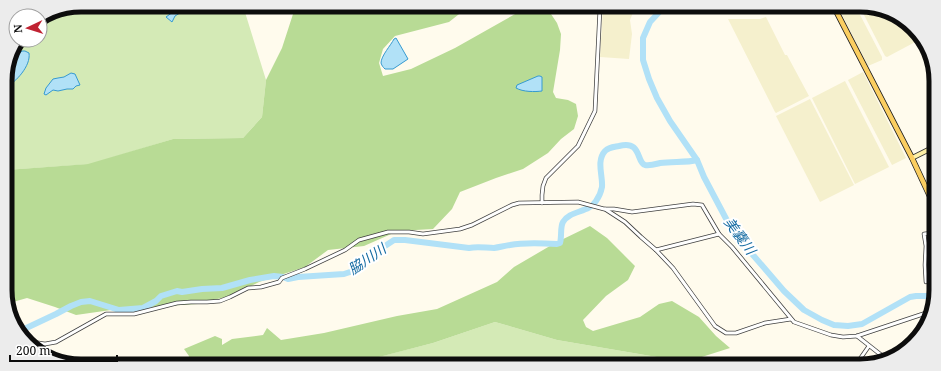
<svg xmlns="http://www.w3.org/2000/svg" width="941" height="371" font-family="'Noto Serif','Noto Sans JP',serif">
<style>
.farmland{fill:#f5f0cd}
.green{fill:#d4eab6}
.forest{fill:#b8db95}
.water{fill:#b1e1f7;stroke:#369ad0}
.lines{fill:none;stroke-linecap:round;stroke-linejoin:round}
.river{stroke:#b1e1f7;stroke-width:6}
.street-casing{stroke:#404040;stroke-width:4.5}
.secondary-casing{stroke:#2f2f2f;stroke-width:5.5}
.primary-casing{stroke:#1e1e1e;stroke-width:6}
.street{stroke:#fff;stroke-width:3}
.secondary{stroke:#fff1a8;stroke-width:4}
.primary{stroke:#fbce61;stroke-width:4.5}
.labels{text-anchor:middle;stroke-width:4;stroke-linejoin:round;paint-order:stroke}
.water-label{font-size:14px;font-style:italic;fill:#146ba2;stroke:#fff}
.rim{fill:none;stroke:#0d0d0d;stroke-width:5}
</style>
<rect width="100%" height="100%" fill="#fffbed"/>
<g class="farmland">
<polygon points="603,8 634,8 634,10 630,20 632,34 629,59 600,57"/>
<polygon points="839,9 857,9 882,57 882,60 868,66"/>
<polygon points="861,9 884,9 915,31 919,40 887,57 885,56"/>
<polygon points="766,17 785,55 787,55 809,96 776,113 775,112 728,19 760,19"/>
<polygon points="863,72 906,158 892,165 848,80"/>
<polygon points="845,81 889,167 855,184 812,98"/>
<polygon points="810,99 854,185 820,202 776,116"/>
</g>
<g class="green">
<polygon points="81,5 240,6 244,9 266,80 262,117 243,138 173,139 91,164 6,170 5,76 13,47 19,40 40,40 40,21"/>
<polygon points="495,322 557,340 686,362 777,364 781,365 355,363 433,343"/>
</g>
<g class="forest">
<polygon points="287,6 466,7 463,11 449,22 395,36 383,49 379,63 383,76 411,69 455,48 524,9 537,8 549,11 557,23 561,34 560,50 553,92 556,98 568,100 576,104 578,116 574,129 561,139 548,153 523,169 496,178 460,192 452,209 433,229 398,231 364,246 328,250 305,267 259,282 233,295 198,304 118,309 76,315 55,307 27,298 6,304 6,170 88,164 173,139 243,138 262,117 266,80 282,48 294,11"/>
<polygon points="590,226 607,238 635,266 628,280 606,296 583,320 586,327 593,331 640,317 659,304 672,301 699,317 716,336 730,348 686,362 557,340 495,322 433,343 356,363 187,363 189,356 184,349 215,336 222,339 222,345 232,339 263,335 267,328 281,340 324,333 397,316 437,309 497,282 514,267 555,243"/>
</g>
<g class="water">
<polygon points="178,5 185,6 183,11 175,16 172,22 166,17 173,12"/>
<path d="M396,38L408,59L393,69H385C383,67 382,66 381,63C381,56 391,45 394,39Z"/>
<path d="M22,51H25L29,53C31,66 16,82 5,88V76L11,55L16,56Z"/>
<polygon points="71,73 75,74 80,85 76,86 73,89 67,89 58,91 53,90 46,95 44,94 46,88 53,79 58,78 64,77"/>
<path d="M538,76H540L542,77V91C535,92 523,92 516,88L517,85Z"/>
</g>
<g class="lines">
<g class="river">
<polyline points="663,8 650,22 643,38 643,60 649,79 657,98 670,121 697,160 704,177 732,230 753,255 784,291 804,310 822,320 834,325 848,326 862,324 910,297 916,296 932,296"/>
<path d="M20,331L56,314L71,306L81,302L90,301L119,310L143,308L156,301L161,296L177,291L182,292L202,289L222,288L250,280L274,276L283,277L288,279L298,277L344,274L353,271L364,264L385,246L394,240H405L469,248C478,246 486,248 494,248C500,247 504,246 510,245C525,242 541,243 557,244L560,243C562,236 560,227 563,222C570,210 589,213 596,201C599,197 601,192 602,187C603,176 596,161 605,151C609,147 614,147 619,146C642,140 636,162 645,165C650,166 656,164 660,163C672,161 686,163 697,160"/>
</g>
<g class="street-casing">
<g id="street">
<polyline points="542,203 542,195 543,186 546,178 578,146 595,111 600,8"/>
<polyline points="605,209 625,222 641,237 656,250 673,268 715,326 726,333 736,333 765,323 791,319"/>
<polyline points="656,250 719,234"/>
<polyline points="926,282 925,265 926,246 924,234 933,233"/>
<polyline points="857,336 885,358"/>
<polyline points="26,341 45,344 56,342 106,314 134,314 177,303 191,302 207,302 220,301 230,297 248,288 261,287 279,282 282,278 305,269 345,250 359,240 388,232 409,232 423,234 460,229 472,225 512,205 519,203 578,202 604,209 614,209 632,212 693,204 702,205 719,234 732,247 794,322 831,335 843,337 857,336 932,311"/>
<polyline points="855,366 869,346"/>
</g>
</g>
<g class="secondary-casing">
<polyline id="secondary" points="912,158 934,147"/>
</g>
<g class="primary-casing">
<polyline id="primary" points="835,9 912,158 933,203"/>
</g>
<use href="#street" class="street"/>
<use href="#secondary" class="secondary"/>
<use href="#primary" class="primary"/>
</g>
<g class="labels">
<g class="water-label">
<text transform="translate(740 236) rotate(54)" y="5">美嚢川</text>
<text transform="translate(367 259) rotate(-34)" y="5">脇川川</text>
</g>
</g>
<path d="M0 0H941V371H0ZM81 12H860A69 69 0 0 1 929 81V290A69 69 0 0 1 860 359H81A69 69 0 0 1 12 290V81A69 69 0 0 1 81 12Z" fill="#ececec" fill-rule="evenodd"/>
<path class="rim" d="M81 12H860A69 69 0 0 1 929 81V290A69 69 0 0 1 860 359H81A69 69 0 0 1 12 290V81A69 69 0 0 1 81 12Z"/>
<g transform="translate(28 28) rotate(266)"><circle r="19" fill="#ffffff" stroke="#9e9e9e"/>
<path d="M0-3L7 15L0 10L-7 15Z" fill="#c02232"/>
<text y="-6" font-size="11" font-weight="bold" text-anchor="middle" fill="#0d0d0d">N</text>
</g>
<path d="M10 355v6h107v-6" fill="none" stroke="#0d0d0d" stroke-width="2"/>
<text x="16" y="355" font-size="12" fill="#0d0d0d" stroke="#ffffff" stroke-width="3" paint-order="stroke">200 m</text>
</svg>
